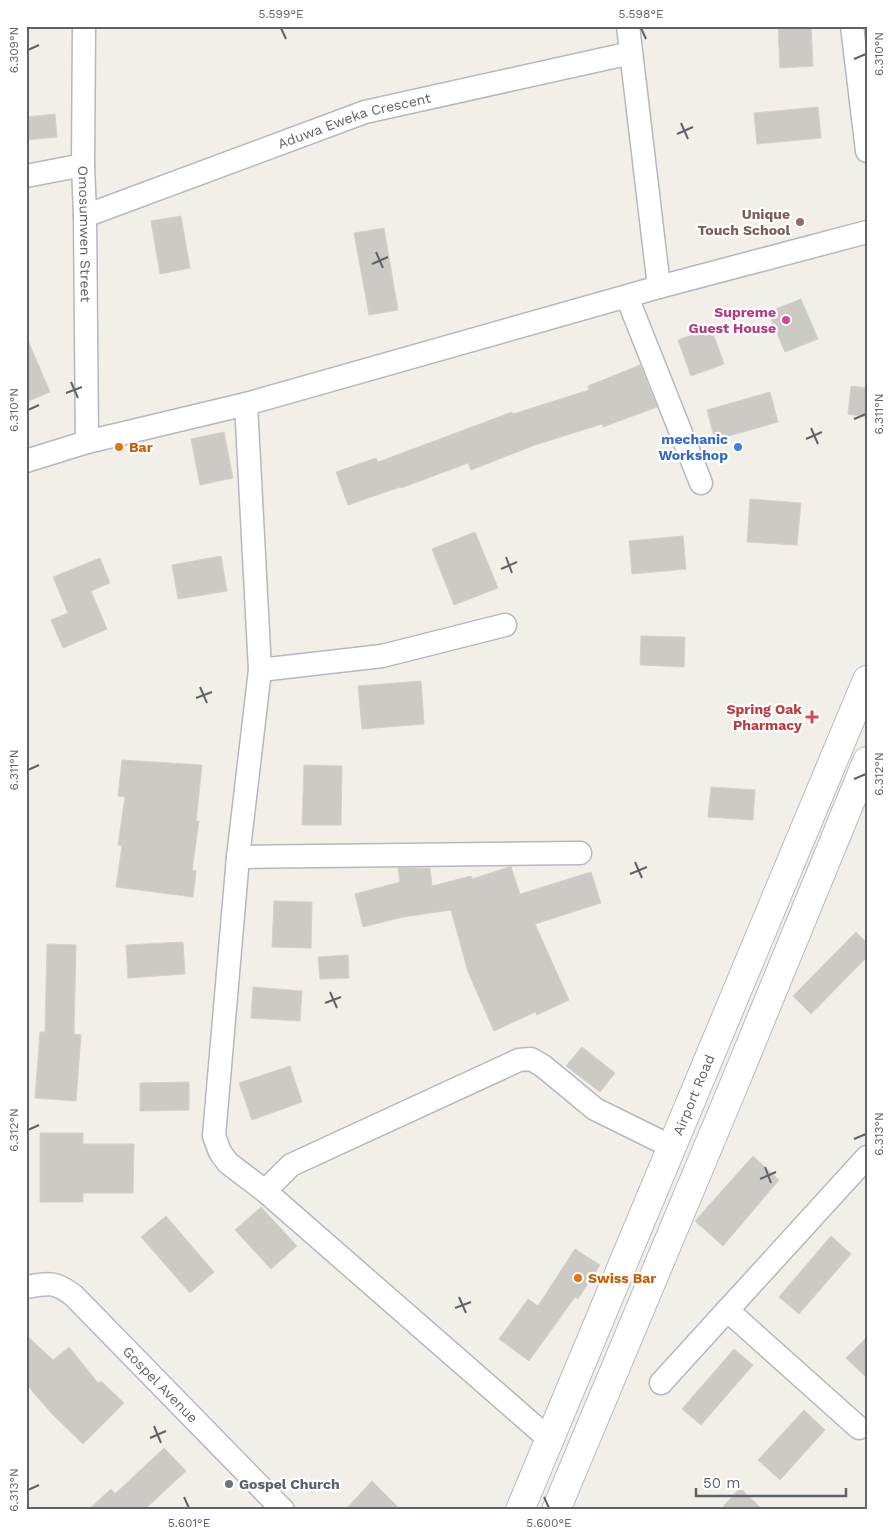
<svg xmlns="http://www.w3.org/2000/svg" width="893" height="1536" font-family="'Work Sans',sans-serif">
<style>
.building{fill:#cccac5;stroke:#d6d1c6}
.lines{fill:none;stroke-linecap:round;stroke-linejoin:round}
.street-casing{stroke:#b5b8bc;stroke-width:25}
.secondary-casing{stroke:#b6babf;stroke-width:30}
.street{stroke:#fff;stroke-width:22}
.secondary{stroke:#fff;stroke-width:28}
.ticks{fill:none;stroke:#5f6368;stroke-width:2}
.education-dot{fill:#8d6e63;stroke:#fff;stroke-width:2}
.hotel-dot{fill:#d1479c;stroke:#fff;stroke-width:2}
.food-dot{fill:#e8710a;stroke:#fff;stroke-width:2}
.shop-dot{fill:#3f7fe0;stroke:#fff;stroke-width:2}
.health-dot{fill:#e0444e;stroke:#fff;stroke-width:2}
.worship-dot{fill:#6b7280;stroke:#fff;stroke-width:2}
.labels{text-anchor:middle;stroke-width:4.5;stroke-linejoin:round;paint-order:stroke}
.street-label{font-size:14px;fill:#5f6368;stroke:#fff}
.education-label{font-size:14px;font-weight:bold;fill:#785e54;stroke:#fff;text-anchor:end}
.hotel-label{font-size:14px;font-weight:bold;fill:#b23c85;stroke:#fff;text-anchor:end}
.shop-label{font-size:14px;font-weight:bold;fill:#366cbe;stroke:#fff;text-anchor:end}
.food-label{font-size:14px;font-weight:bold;fill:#c56008;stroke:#fff;text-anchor:start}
.health-label{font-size:14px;font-weight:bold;fill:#be3a42;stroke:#fff;text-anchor:end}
.worship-label{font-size:14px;font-weight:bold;fill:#5b616d;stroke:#fff;text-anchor:start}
.neatline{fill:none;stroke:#5f6368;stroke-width:2}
.ticks-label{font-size:12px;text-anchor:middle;fill:#5f6368}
</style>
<rect width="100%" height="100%" fill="#f1efe8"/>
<g class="building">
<polygon points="778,26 811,26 813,66 780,68"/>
<polygon points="818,107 821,138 757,144 754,113"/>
<polygon points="55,114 57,137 26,140 26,117"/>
<polygon points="181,216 190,268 160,274 151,221"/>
<polygon points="384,228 398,310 369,315 354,233"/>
<polygon points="801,299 818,339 785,352 768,312"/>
<polygon points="711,328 724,364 691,376 678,340"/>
<polygon points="26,336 50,392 26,402"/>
<polygon points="640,365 657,407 603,427 602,424 535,445 471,470 468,463 401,488 400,487 348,505 336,472 376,458 378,462 512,412 513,414 589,390 588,386"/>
<polygon points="851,386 867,388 867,417 848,414"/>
<polygon points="770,392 778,422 715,440 707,410"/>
<polygon points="224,432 233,478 200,485 191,439"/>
<polygon points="750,499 801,503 797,545 747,542"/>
<polygon points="475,532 498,588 454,605 432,549"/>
<polygon points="683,536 686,569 632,574 629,541"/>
<polygon points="221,556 227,591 178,599 172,565"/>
<polygon points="100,558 110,583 91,591 107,629 63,648 51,620 68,613 53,577"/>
<polygon points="641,636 685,637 684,667 640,665"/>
<polygon points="421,681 424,724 362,729 358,686"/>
<polygon points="122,760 202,765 196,821 199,821 192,870 196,871 193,897 116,887 122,846 118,845 125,797 118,796"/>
<polygon points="304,765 342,766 341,825 302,825"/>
<polygon points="711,787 755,790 753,820 708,817"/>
<polygon points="509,867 511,867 520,894 591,872 601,903 535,924 569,1000 537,1015 535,1012 494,1031 468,972 451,910 403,917 363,927 355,894 400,882 398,868 430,868 432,886 471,876 472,879"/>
<polygon points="274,901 312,902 311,948 272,947"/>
<polygon points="856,932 867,943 867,957 811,1014 793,996"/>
<polygon points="183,942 185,974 128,978 126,945"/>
<polygon points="47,944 76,945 74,1034 81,1035 76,1101 35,1098 40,1032 45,1032"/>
<polygon points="348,955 349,978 320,979 318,957"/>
<polygon points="253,987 302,991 300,1021 251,1018"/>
<polygon points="582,1047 615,1073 600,1092 566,1066"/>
<polygon points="290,1066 302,1102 252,1120 239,1083"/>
<polygon points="189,1082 189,1110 140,1111 140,1083"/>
<polygon points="40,1133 83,1133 83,1144 134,1144 133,1193 83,1193 83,1202 40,1202"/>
<polygon points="753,1156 779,1180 723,1246 695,1221"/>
<polygon points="261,1207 297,1246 271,1269 235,1230"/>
<polygon points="166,1216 214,1272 190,1293 141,1237"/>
<polygon points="831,1236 851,1254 799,1314 779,1297"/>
<polygon points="575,1249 600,1265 578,1299 575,1297 529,1361 499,1339 528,1299 538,1306"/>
<polygon points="26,1335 53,1360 69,1347 98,1383 101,1381 124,1403 83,1444 52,1414 26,1384"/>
<polygon points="867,1337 867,1378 846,1358"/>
<polygon points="734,1349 753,1365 701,1425 682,1409"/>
<polygon points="804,1410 825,1430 780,1480 758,1460"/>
<polygon points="164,1448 186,1471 144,1510 88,1510 111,1489 115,1494"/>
<polygon points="372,1481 401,1510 345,1510"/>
<polygon points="740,1488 763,1510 720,1510"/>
</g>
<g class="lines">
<g class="street-casing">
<g id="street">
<path id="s1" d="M84,26L83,165L85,216L87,442"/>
<polyline points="628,26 659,287"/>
<polyline points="852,26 867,151"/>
<polyline points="26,176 83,165"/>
<path id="s2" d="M85,216L365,112L631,53"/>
<polyline points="627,297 701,483"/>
<polyline points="246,404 260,670 238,857 214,1136 220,1152 228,1163 265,1191 549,1439"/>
<polyline points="26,461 87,442 246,404 659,287 867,232"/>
<polyline points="260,670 382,656 505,625"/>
<polyline points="238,857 580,853"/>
<polyline points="265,1191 291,1165 519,1060 531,1059 543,1066 595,1109 672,1147"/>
<path id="s3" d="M26,1287C48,1283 55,1281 74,1296L283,1510"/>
<polyline points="727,1310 859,1428"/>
<polyline points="661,1383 867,1157"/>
</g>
</g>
<g class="secondary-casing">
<g id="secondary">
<path id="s4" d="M520,1510L867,680"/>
<polyline points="556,1510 731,1092 867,761"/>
</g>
</g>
<use href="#street" class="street"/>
<use href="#secondary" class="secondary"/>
</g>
<path class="ticks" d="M281,28L286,39M641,28L646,39M28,50L39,45M854,59L866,54M681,123L688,139M677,134L693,127M376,252L383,268M372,264L388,257M71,382L78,398M66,393L82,387M28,410L39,405M854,419L866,414M811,428L818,444M806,439L822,432M506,557L512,573M501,569L517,562M200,687L207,703M196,698L212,692M28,770L39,765M854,779L866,774M635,862L642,878M630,874L647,867M330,992L337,1008M325,1003L341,997M28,1130L39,1125M854,1139L866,1134M765,1167L771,1183M760,1179L776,1172M459,1297L466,1313M455,1308L471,1302M154,1426L161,1443M150,1438L166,1431M28,1490L39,1485M184,1497L189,1508M544,1497L549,1508"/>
<circle class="education-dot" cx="800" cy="222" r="5"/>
<circle class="hotel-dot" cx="786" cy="320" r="5"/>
<g class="food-dot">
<circle cx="119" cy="447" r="5"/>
<circle cx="578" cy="1278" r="5"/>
</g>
<circle class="shop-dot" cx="738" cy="447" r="5"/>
<path class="health-dot" d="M809.5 709.5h5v5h5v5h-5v5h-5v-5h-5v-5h5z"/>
<circle class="worship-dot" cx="229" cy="1484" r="5"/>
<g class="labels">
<g class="street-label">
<text dy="5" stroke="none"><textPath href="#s2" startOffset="286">Aduwa Eweka Crescent</textPath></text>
<text dy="5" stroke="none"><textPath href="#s1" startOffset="208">Omosumwen Street</textPath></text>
<text dy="5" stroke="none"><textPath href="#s4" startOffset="450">Airport Road</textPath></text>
<text dy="5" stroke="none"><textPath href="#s3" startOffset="175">Gospel Avenue</textPath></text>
</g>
<g class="education-label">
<text x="790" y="219">Unique<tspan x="790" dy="16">Touch School</tspan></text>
</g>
<g class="hotel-label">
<text x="776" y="317">Supreme<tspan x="776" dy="16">Guest House</tspan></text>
</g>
<g class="shop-label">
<text x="728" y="444">mechanic<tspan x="728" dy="16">Workshop</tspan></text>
</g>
<g class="food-label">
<text x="129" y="452">Bar</text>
<text x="588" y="1283">Swiss Bar</text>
</g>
<g class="health-label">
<text x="802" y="714">Spring Oak<tspan x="802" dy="16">Pharmacy</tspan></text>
</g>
<g class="worship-label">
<text x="239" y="1489">Gospel Church</text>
</g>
</g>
<rect width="893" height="1536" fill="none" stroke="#ffffff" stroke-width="55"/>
<path d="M696 1488v8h150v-8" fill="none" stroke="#5f6368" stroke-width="2.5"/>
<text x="703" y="1488" font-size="15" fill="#5f6368" stroke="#ffffff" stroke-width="4" paint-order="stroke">50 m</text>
<rect x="28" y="28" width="838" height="1480" class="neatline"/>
<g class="ticks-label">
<text x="281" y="18">5.599°E</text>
<text x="641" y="18">5.598°E</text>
<text transform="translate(14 50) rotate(-90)" y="4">6.309°N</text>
<text transform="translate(879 54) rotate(-90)" y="4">6.310°N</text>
<text transform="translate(14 410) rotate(-90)" y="4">6.310°N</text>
<text transform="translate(879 414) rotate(-90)" y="4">6.311°N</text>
<text transform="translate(14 770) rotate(-90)" y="4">6.311°N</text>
<text transform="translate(879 774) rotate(-90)" y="4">6.312°N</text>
<text transform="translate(14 1130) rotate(-90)" y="4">6.312°N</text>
<text transform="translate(879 1134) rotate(-90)" y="4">6.313°N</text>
<text transform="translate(14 1490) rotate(-90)" y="4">6.313°N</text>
<text x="189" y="1527">5.601°E</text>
<text x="549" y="1527">5.600°E</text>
</g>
</svg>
